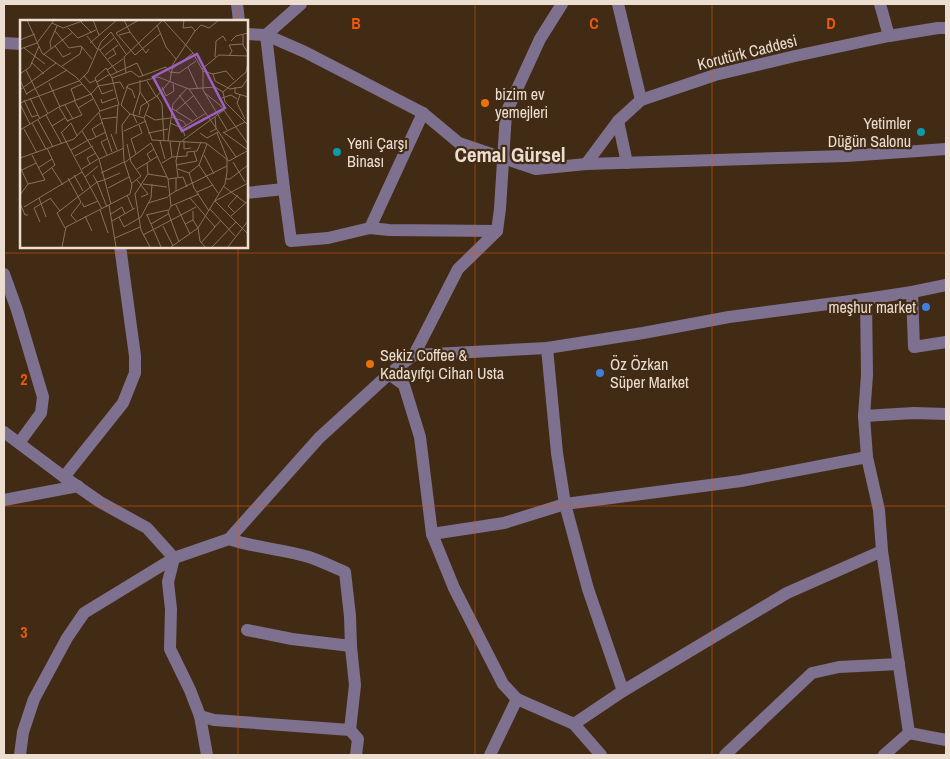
<svg xmlns="http://www.w3.org/2000/svg" width="950" height="759" font-family="'Archivo Narrow',sans-serif">
<style>
.lines{fill:none;stroke-linecap:round;stroke-linejoin:round}
.minor{stroke:#7e718f;stroke-width:12}
.grid{fill:none;stroke:#e8590c;stroke-width:1;stroke-opacity:0.55}
.food-dot{fill:#e8710a;stroke:#422b15;stroke-width:2}
.culture-dot{fill:#0f9aa8;stroke:#422b15;stroke-width:2}
.shop-dot{fill:#3f7fe0;stroke:#422b15;stroke-width:2}
.labels{text-anchor:middle;stroke-width:4.5;stroke-linejoin:round;paint-order:stroke}
.street-label{font-size:16px;fill:#ebddcf;stroke:#422b15}
.poi-label{font-size:16px;fill:#ebddcf;stroke:#422b15;text-anchor:start}
.district-label{font-size:21px;font-weight:bold;fill:#ebddcf;stroke:#422b15}
.inset-road{fill:none;stroke:#86725f;stroke-width:1}
.view{fill:#9d61c4;fill-opacity:0.15;stroke:#9d61c4;stroke-width:2.5}
.inset-edge{fill:none;stroke:#ebddcf;stroke-width:2.5}
.grid-label{font-size:16px;text-anchor:middle;font-weight:bold;fill:#e8590c;stroke:#422b15;stroke-width:4.5;stroke-linejoin:round;paint-order:stroke}
</style>
<rect width="100%" height="100%" fill="#422b15"/>
<g class="lines">
<g class="minor">
<polyline points="237,4 239,21"/>
<polyline points="618,4 641,100"/>
<polyline points="880,4 889,36"/>
<polyline points="246,34 266,35 301,4"/>
<polyline points="266,35 305,52 423,113 459,143 536,169 586,164 846,156 946,149"/>
<polyline points="266,35 284,189"/>
<polyline points="4,43 21,44"/>
<polyline points="618,121 627,163"/>
<polyline points="586,164 618,121 641,100 715,75 795,56 889,36 938,28 946,28"/>
<polyline points="246,193 284,189 291,241 328,238 370,228 389,230 497,231"/>
<polyline points="370,228 423,113"/>
<polyline points="4,274 17,310 43,397 41,413 19,443"/>
<polyline points="912,292 914,347 946,342"/>
<polyline points="866,299 867,375 864,416 867,457 879,510 882,551 909,733"/>
<polyline points="547,348 557,453 565,504 588,589 623,691"/>
<polyline points="414,355 547,348 643,333 729,317 866,299 912,292 946,285"/>
<polyline points="389,374 404,385 420,437 432,534 454,588 503,684 517,699 574,724 601,755"/>
<polyline points="864,416 914,413 946,414"/>
<polyline points="4,432 64,477 100,502 147,528 174,558 168,582 171,609 170,649 190,690 200,716 207,755"/>
<polyline points="64,477 123,403 135,373 135,356 120,246"/>
<polyline points="4,500 78,486"/>
<polyline points="432,534 504,523 565,504 741,481 867,457"/>
<polyline points="247,630 292,639 351,646"/>
<path d="M200,716L214,720L350,730L355,685L351,647L350,616L345,572C333,567 321,561 309,557C283,549 255,548 229,539"/>
<polyline points="574,724 623,691 787,593 882,551"/>
<polyline points="350,730 358,739 356,755"/>
<polyline points="20,755 23,732 34,699 67,638 84,613 174,558 229,539 319,438 389,374 414,355 458,269 497,231 500,209 506,113 540,39 562,4"/>
<polyline points="490,755 517,699"/>
<polyline points="725,755 812,673 839,667 899,664"/>
<polyline points="884,755 909,733 946,740"/>
</g>
</g>
<path class="grid" d="M238,4V21M475,4V755M712,4V755M238,246V755M4,253H946M4,506H946"/>
<g class="food-dot">
<circle cx="485" cy="103" r="5"/>
<circle cx="370" cy="364" r="5"/>
</g>
<g class="culture-dot">
<circle cx="921" cy="132" r="5"/>
<circle cx="337" cy="152" r="5"/>
</g>
<g class="shop-dot">
<circle cx="926" cy="307" r="5"/>
<circle cx="600" cy="373" r="5"/>
</g>
<g class="labels">
<g class="street-label">
<text transform="translate(747 52) rotate(-14)" y="6">Korutürk Caddesi</text>
</g>
<g class="poi-label">
<text x="495" y="100">bizim ev<tspan x="495" dy="18">yemejleri</tspan></text>
<text x="911" y="129" text-anchor="end">Yetimler<tspan x="911" dy="18">Düğün Salonu</tspan></text>
<text x="347" y="149">Yeni Çarşı<tspan x="347" dy="18">Binası</tspan></text>
<text x="916" y="313" text-anchor="end">meşhur market</text>
<text x="380" y="361">Sekiz Coffee &amp;<tspan x="380" dy="18">Kadayıfçı Cihan Usta</tspan></text>
<text x="610" y="370">Öz Özkan<tspan x="610" dy="18">Süper Market</tspan></text>
</g>
<g class="district-label">
<text x="510" y="162">Cemal Gürsel</text>
</g>
</g>
<g transform="translate(20 20)">
<rect width="228" height="228" fill="#422b15"/>
<path class="inset-road" d="M7,0L22,33L56,57L71,74L80,91M34,0L32,3L43,8L65,0M59,0L72,13M73,0L79,15M137,5L146,27L156,39M48,8L58,18L76,10M35,11L49,28L61,26L72,39M175,11L181,5L189,8L199,0M91,12L106,34M110,12L126,33L129,29M96,13L115,35L141,13M96,13L119,0M99,15L110,12L104,0M223,15V25L228,33M67,16L77,29M0,20L15,14M211,21L216,16L228,13M70,23L97,0M35,26L43,37L51,33M4,28L25,44M78,28L97,52M0,29L17,23L32,3M31,29L30,22L37,6M80,30L94,18M23,35L53,12M85,35L98,25M209,36L212,31L209,25L223,24M195,37L196,21L203,16L206,21M88,39L96,34L93,29M11,42L24,54M42,46L60,34L62,27M168,47L178,69M152,49L173,33M182,49L199,35L228,36M6,50L28,94M87,50L103,39M183,51V70L198,95M151,52L159,53L176,41M106,53L104,37L143,0L173,33L183,51L193,54L206,51L214,60M0,54L10,47L19,26M193,54L195,61L210,69L222,67L228,58M91,55L117,43L123,56M64,56L70,63L76,60M92,58L111,51L119,57L146,47L151,53M0,60L7,75M127,61L136,76M77,62L90,54M29,63L40,87M106,67L112,70L115,78M142,67L146,76L154,71L153,64M215,67V73L228,77M169,69L216,137M0,70L36,43M93,70L82,74L75,58L86,48L92,58L99,85M120,72L129,85L124,98M203,72L205,82L228,105M203,72L226,52L228,43M185,73L201,86L228,124M6,74L47,50M159,75L177,97M220,75L217,83L225,99M137,76L142,84L144,121M10,78L20,99M202,78L211,75L217,79M81,79L82,83L96,78M4,80L12,97L18,95M55,80L51,69L62,64M0,83L59,61L68,52L81,22L91,12M0,84L10,104M45,85L53,99M101,85L110,94L124,98L132,120L186,123L209,141L227,131M101,85L108,65L138,57L169,69L195,67L203,72M39,87L48,102M58,88L73,79M153,89L172,101M80,91L98,85M156,91L173,76M79,93L92,132M26,95L42,124M119,95L121,86L137,76L150,61L153,44L175,11L172,7L163,8L164,0M126,95L135,100L150,98M198,95L207,110M151,97L163,101L166,105M82,99L97,97M18,100L33,127M47,101L62,95L54,80M12,103L26,129M117,103L113,94L120,72V60M150,103L162,108L165,116M32,106L45,98M162,108L186,93M4,109L17,133M0,110L39,87L71,74L78,66L100,62L104,69M62,111L79,139L91,184M104,111L126,101M41,112L82,189M190,112L196,109L195,97M203,112L228,130M41,113L51,103L57,116M128,113L148,109M180,113L187,118L198,112M203,113L225,102M91,114L97,130M96,114L98,85M76,117L72,109L83,102M70,120L86,112M140,121L145,139M148,121L153,84L167,68M150,121L152,137M162,121L204,90M164,121V129L171,128M131,123L148,159L151,186L148,192L159,222M107,124L111,142L121,156L111,164M51,130L70,119M116,134L111,119L122,113L119,105M87,135L81,122L87,119M184,135L194,154M55,136L73,126M0,138L54,119L80,91M79,139L104,128M131,141L127,134L134,129M213,142L225,162M104,143L131,123M142,143L152,137L167,136V132L177,131L181,122M70,144L67,138L76,133M156,145L177,141L174,132M179,145L198,173M0,147L8,164L0,175M18,148L32,139M32,148L43,165M62,149L78,139M117,149L138,136M158,149L169,153L174,168L189,191M2,150L16,143M81,153L104,142M169,153L179,145L187,124M128,154L147,157M22,155L35,145L27,128M54,155L63,171M73,155L77,162L84,160M65,157L78,146M158,157L156,141L160,122M48,158L61,182L51,195L56,201M148,159L163,157L167,167M206,159H210L228,145M84,160L100,153M117,160L128,174L121,177M8,164L25,160L12,135M123,164L147,167M203,166L226,183M88,168L109,157M156,171L207,146M177,172L193,165M115,174L121,210L130,227M115,174L128,154L127,143M107,175L113,189M148,176L156,171V158M19,178L26,197M30,178L40,191M170,178L195,207M0,183L5,195H8M62,183L64,187L78,181M128,183L148,177M89,185L96,227M156,185L170,214M151,186L179,174M4,187L62,152M190,189L215,216M80,190L88,213M215,193L208,186L218,175M91,194L102,187L105,194M126,195L148,190M127,195L131,204L148,194M65,196L72,211M211,196L228,181M99,197L104,207L121,197L131,178L132,164M92,201L115,188M20,202L14,188L31,178M131,204L141,227M165,204L173,200V191M143,206L153,226M45,208L37,193L77,162L87,187M227,213L195,181L228,163M123,215L176,187M95,218L120,207M181,223L201,200M42,227L46,207L110,174L112,165L104,141L102,105L110,94M151,227L178,208L173,200M185,227L180,221L178,208L205,164L207,152V138L197,113M192,227L216,202M208,227L228,201"/>
<path class="view" d="M177,34L205,88L162,111L133,57Z"/>
<rect width="228" height="228" class="inset-edge"/>
</g>
<g class="grid-label">
<text x="356" y="29">B</text>
<text x="594" y="29">C</text>
<text x="831" y="29">D</text>
<text x="24" y="385">2</text>
<text x="24" y="638">3</text>
</g>
<rect width="950" height="759" fill="none" stroke="#ebddcf" stroke-width="10"/>
</svg>
